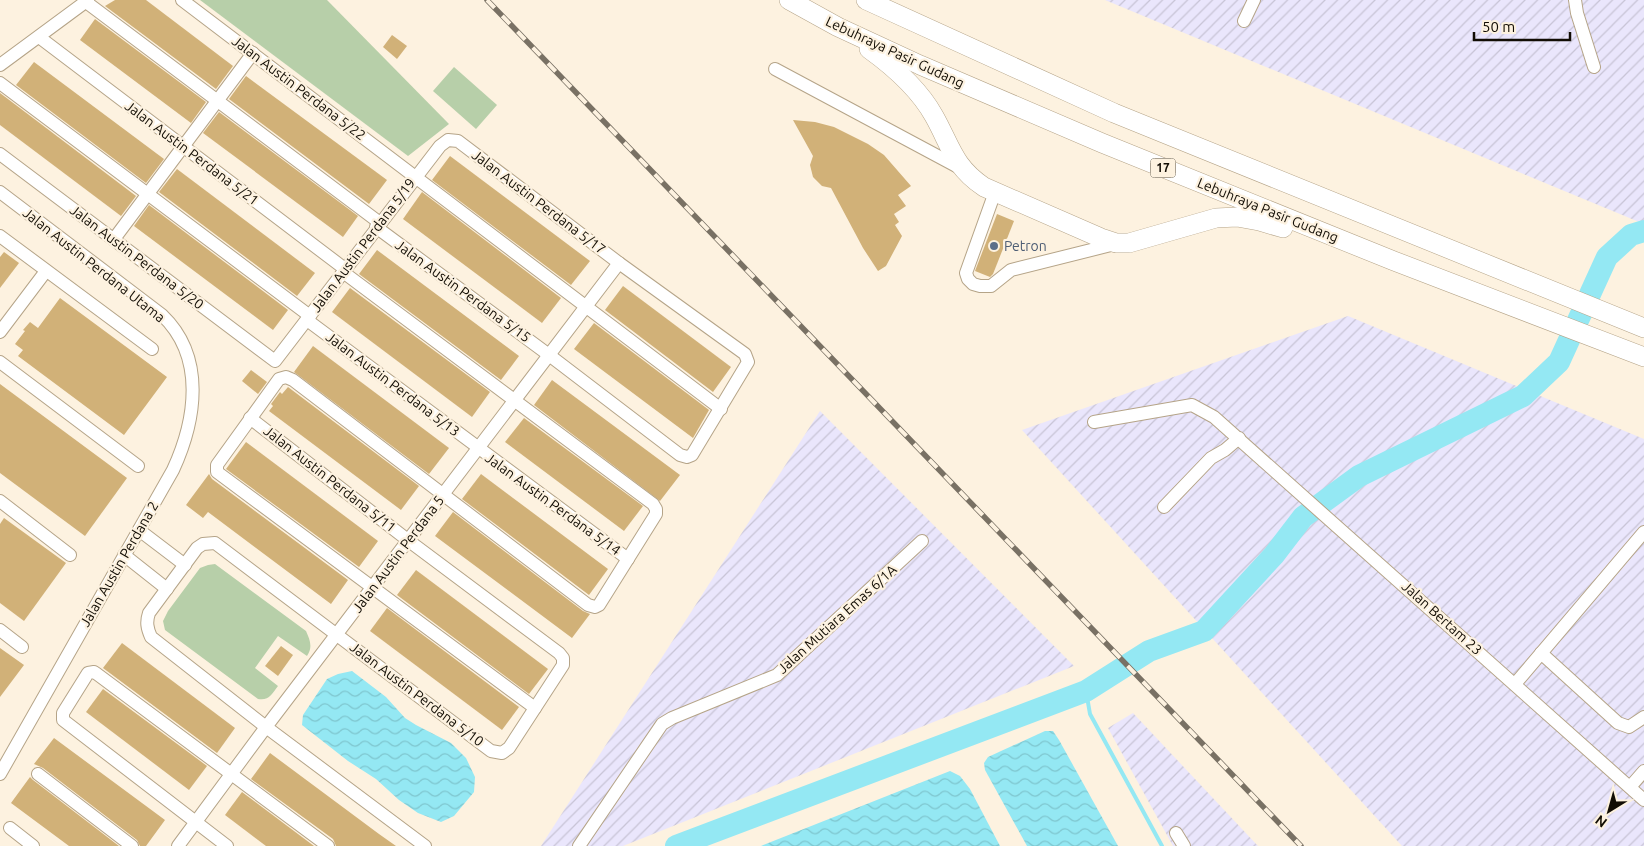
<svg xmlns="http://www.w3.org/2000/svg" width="1644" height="846" font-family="Ubuntu,sans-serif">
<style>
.industrial{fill:url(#industrial-furrows)}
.green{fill:#b7cfa9}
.water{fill:url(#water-waves)}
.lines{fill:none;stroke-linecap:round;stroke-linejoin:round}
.stream{stroke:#94e8f3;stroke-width:4}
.river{stroke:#94e8f3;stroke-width:22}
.building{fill:#d1b178}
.minor-casing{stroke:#b5a488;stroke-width:14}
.highway-casing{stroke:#b5a488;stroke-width:20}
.minor{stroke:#fff;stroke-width:12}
.highway{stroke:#fff;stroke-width:19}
.rail-casing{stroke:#797164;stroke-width:5.5}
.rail{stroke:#fdf2e0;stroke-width:4;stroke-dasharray:11;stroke-linecap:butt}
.service-dot{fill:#5c6f8a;stroke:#fdf2e0;stroke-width:2}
.labels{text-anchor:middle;stroke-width:4.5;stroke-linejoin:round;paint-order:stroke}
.shield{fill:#fdf2e0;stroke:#585246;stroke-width:1}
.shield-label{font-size:12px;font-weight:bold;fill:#120d04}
.street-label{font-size:14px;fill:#120d04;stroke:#fdf2e0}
.service-label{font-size:14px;fill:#4e5e75;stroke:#fdf2e0;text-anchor:start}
</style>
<defs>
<pattern id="industrial-furrows" width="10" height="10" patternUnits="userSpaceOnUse" patternTransform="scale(1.25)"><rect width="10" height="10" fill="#eae6fc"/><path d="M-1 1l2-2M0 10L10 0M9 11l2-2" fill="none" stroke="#c8c4d6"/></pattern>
<pattern id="water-waves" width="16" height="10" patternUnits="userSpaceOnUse" patternTransform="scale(1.25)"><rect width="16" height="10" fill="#94e8f3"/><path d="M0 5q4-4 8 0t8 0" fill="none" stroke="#7fc6cf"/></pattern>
</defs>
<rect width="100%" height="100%" fill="#fdf2e0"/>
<g class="industrial">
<polygon points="1105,0 1644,0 1644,224"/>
<polygon points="1348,316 1644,439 1644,846 1402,846 1022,430"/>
<polygon points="820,411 1074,666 623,846 541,846"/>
<polygon points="1133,713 1258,846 1173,846 1108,728"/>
</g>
<g class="green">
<polygon points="200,0 327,0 449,124 408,156"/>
<polygon points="454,67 497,105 476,129 433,91"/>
<path d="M215,564L306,631C310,640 313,647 307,656L278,636L255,668L278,686C272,694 269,701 258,699L165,630L163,621L168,611L200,568L208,565Z"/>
</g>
<g class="water">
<polygon points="352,671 386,697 405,718 416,725 451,743 466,758 475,777 474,792 454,816 441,822 418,813 399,800 376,779 348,761 302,725 303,715 327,679 338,674"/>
<polygon points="1045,731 1053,731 1059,740 1118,846 1027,846 985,770 984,763 988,757"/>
<polygon points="950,771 960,776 970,789 1000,846 761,846"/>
</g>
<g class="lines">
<polyline class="stream" points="1086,691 1090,714 1162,846"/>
<polyline class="river" points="676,846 1086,691 1149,651 1204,631 1274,555 1303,517 1359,476 1523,396 1559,362 1607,257 1631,235 1644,231"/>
</g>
<g class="building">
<polygon points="115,0 146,0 233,66 216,89 105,6"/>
<polygon points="95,19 206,102 191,123 80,40"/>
<polygon points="392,35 407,46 397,59 383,47"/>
<polygon points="34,62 164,159 146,183 16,85"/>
<polygon points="246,76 387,180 369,204 229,99"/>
<polygon points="0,93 136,196 121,216 0,125"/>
<polygon points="219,112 358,216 343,237 203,133"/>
<polygon points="793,120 815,122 834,127 868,144 884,155 911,186 898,195 906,206 894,214 899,222 895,225 902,236 886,266 878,271 863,248 831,188 822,186 813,177 810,165 813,156"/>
<polygon points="450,156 590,261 571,285 432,180"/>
<polygon points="177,169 315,273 297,296 159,192"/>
<polygon points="422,192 561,298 542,323 403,219"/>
<polygon points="149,205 288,310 273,330 134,226"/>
<polygon points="997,214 1014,221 993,274 990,277 975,271"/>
<polygon points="377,250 519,356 501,380 359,274"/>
<polygon points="4,252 19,263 0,288 0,257"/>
<polygon points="623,286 731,367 713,392 605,310"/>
<polygon points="350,288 490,392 472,417 332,312"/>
<polygon points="60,298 167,377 124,435 18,356 23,350 15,344 25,331 23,330 30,322 38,328"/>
<polygon points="594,323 709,410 693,438 574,349"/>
<polygon points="313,346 449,448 429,474 294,372"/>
<polygon points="251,370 267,382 258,394 242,381"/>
<polygon points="552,380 680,475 660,501 534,405"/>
<polygon points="0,384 127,478 85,536 0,473"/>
<polygon points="288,387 419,486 401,510 269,411 273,406 271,404 280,392 282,394"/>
<polygon points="524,418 643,506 624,531 505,442"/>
<polygon points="246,442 378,541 359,567 226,469"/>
<polygon points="209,474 212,479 348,580 331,604 208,512 203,518 186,505"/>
<polygon points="481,474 608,569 589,595 462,499"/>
<polygon points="453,512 583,611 590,614 572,638 435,536"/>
<polygon points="4,518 66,563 24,621 0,603 0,524"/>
<polygon points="416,570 548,669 529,694 397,595"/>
<polygon points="387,608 519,707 502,730 370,631"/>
<polygon points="122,643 235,728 217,753 103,668"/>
<polygon points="281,646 293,655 278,676 265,666"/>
<polygon points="0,648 24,665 0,697"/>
<polygon points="103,689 207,766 189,790 86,712"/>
<polygon points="54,738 165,820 146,846 140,846 137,840 43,768 34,764"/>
<polygon points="270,753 379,834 396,846 336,846 333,839 251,779"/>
<polygon points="30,777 33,780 119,846 69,846 11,803"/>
<polygon points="242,792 314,846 266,846 225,815"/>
</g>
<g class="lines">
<g class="minor-casing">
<g id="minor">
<polyline points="182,0 721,409"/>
<polyline points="1575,0 1577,13 1594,67"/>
<polyline points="86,2 380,223"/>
<polyline points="1244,21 1254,0"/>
<polyline points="39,37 345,269"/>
<polyline points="0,65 88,0"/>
<polyline points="775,69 960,168"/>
<polyline points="0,83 310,316"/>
<polyline points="0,154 275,361 440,146 448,140 458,141 619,263 745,354 748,362 692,455 687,457 680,455 549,355 376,227"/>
<path d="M0,192L162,315C206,357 196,420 173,470L0,774"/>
<polyline points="995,192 966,273 968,279 973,284 980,286 991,286 1011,270 1115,244"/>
<polyline points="0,236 152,349"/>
<polyline points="114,239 253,53"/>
<polyline points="343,272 653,504 656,509 656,514 599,605 595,607 588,605 293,380 286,377 279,379 217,465 217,472 535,708"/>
<polyline points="307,320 628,559"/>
<polyline points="0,332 46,271"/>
<polyline points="0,362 138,466"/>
<path d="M250,418L409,541L559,653L563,658V665L509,748L502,753L491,751L215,543L203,544L197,548L149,613C146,622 147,628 151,637L266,727L425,846"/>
<polyline points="1094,422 1192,405 1214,417 1644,800"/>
<polyline points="0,501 70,555"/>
<polyline points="1164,507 1211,458 1225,450 1239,438"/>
<polyline points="139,530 185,565"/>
<polyline points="124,555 167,589"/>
<polyline points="0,630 22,647"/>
<polyline points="1541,653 1618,723 1629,727 1644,717"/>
<polyline points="1515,684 1644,532"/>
<polyline points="38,774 132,846"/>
<polyline points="1630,787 1644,771"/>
<polyline points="10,828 33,846"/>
<polyline points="1176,833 1184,846"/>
<polyline points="178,846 266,727 619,263"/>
<polyline points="227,846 63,720 63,713 88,673 94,672 97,674 328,846"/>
<polyline points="579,846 662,724 672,718 777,675 922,541"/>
</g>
</g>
<g class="highway-casing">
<g id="highway">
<polyline points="789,0 838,27 920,65 1102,143 1394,261 1644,357"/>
<polyline points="866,0 1114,113 1644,328"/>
<path d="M869,49C894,67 919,89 934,116C951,146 953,166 984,187L1101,238L1116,243H1129L1216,218L1237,217L1259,221L1283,228"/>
</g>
</g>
<use href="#minor" class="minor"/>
<use href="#highway" class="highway"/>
<g class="rail-casing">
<polyline id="rail" points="487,0 1301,846"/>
</g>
<use href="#rail" class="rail"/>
</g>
<circle class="service-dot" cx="994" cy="246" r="5"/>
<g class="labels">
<rect class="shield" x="1150.5" y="158.5" width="25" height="19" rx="4"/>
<g class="shield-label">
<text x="1163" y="172">17</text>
</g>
<g class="street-label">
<text transform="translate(895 52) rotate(25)" y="5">Lebuhraya Pasir Gudang</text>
<text transform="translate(299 88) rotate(37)" y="5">Jalan Austin Perdana 5/22</text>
<text transform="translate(192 153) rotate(37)" y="5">Jalan Austin Perdana 5/21</text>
<text transform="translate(539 202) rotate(37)" y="5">Jalan Austin Perdana 5/17</text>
<text transform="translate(1268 210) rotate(22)" y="5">Lebuhraya Pasir Gudang</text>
<text transform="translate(363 245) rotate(-53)" y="5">Jalan Austin Perdana 5/19</text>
<text transform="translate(137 257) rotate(37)" y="5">Jalan Austin Perdana 5/20</text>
<text transform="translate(94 265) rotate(38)" y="5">Jalan Austin Perdana Utama</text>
<text transform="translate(463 291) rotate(36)" y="5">Jalan Austin Perdana 5/15</text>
<text transform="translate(393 384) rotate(37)" y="5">Jalan Austin Perdana 5/13</text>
<text transform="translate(330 479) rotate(38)" y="5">Jalan Austin Perdana 5/11</text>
<text transform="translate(553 504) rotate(36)" y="5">Jalan Austin Perdana 5/14</text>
<text transform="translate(398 554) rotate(-53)" y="5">Jalan Austin Perdana 5</text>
<text transform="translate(119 564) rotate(-60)" y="5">Jalan Austin Perdana 2</text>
<text transform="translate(1442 618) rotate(42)" y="5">Jalan Bertam 23</text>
<text transform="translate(837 619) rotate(-42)" y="5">Jalan Mutiara Emas 6/1A</text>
<text transform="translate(417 694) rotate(37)" y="5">Jalan Austin Perdana 5/10</text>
</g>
<g class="service-label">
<text x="1004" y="251">Petron</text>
</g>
</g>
<g transform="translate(1609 811) rotate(217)" stroke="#fdf2e0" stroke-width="4" paint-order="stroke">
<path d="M0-4L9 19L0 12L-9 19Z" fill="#120d04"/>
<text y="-8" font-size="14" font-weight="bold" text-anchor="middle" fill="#120d04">N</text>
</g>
<path d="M1474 32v8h96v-8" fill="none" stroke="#120d04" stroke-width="2.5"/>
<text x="1482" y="32" font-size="15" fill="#120d04" stroke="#fdf2e0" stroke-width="4" paint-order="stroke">50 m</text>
</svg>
